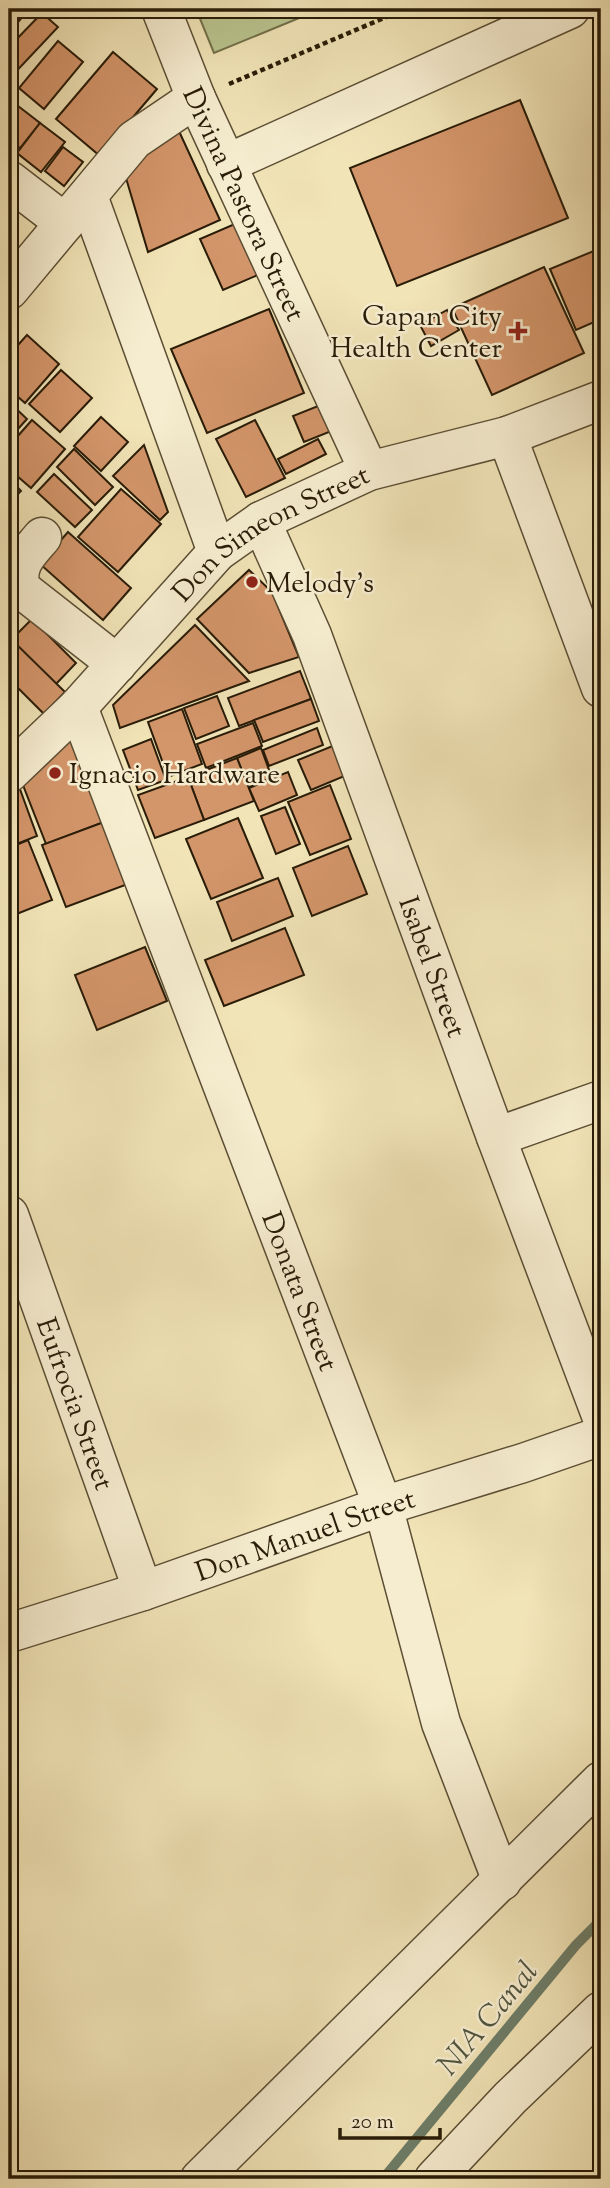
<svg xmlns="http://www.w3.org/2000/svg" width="610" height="2188" font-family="'Sorts Mill Goudy',serif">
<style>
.green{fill:#b9c48e;stroke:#71704b;stroke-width:2}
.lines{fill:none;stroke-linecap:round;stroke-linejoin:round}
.stream{stroke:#6e7e69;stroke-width:10}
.building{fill:#d3956a;stroke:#291c08;stroke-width:2}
.minor-casing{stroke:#5b4e34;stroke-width:41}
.path{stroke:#291c08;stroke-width:4.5;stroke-dasharray:5 3.5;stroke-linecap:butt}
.minor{stroke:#f6edd0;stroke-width:38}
.poi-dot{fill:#8f2418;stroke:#f6edd0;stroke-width:2.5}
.labels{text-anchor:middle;stroke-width:5;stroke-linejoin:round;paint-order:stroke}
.street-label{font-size:28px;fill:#291c08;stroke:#f6edd0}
.poi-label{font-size:28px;fill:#291c08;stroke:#f6edd0;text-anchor:start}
.water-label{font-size:30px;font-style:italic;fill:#515540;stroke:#f6edd0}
</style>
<rect width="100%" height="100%" fill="#f1e4b7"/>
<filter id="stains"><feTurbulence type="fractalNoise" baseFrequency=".00286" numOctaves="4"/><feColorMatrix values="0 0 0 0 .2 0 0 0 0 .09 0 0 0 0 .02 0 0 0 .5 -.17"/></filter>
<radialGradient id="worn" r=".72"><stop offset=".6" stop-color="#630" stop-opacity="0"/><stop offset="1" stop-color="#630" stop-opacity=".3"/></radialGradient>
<polygon class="green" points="196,9 321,9 214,53"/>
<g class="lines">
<polyline class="stream" points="383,2179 576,1945 601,1920"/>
</g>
<g class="building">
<polygon points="9,9 29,9 9,33"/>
<polygon points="42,13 58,27 9,79 9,47"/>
<polygon points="58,41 83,62 44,109 19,88"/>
<polygon points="113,52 157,89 100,156 56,119"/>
<polygon points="9,99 40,123 20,148 9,140"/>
<polygon points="520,100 568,218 397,286 350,168"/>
<polygon points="40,123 65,142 41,172 17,153"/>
<polygon points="178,129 220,220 148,252 123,168"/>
<polygon points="63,147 83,162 64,186 45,171"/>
<polygon points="237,223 260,274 223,290 200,239"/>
<polygon points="601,248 601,319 576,330 550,269"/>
<polygon points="544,267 584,353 492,395 452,308"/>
<polygon points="269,309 304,393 207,433 171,349"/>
<polygon points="447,310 459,330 431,346 420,325"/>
<polygon points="27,335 59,364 25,403 9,389 9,355"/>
<polygon points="61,370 92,398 60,432 29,404"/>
<polygon points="9,402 27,419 9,439"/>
<polygon points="323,404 334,430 304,442 293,416"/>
<polygon points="101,417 128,442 101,471 74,446"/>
<polygon points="32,420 65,449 31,488 9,469 9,446"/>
<polygon points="255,420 285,478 246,497 216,439"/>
<polygon points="318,439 326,454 286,474 278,459"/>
<polygon points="144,445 168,512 160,520 113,476"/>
<polygon points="74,449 113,487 95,505 57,467"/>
<polygon points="54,474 92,510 75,527 37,492"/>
<polygon points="9,478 21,491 9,503"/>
<polygon points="121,489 161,524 118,572 78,537"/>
<polygon points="68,532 131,588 103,620 40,564"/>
<polygon points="249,570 272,592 299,657 249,673 197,619"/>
<polygon points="32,619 76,663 56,684 11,640"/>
<polygon points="195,625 249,681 120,728 113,705"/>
<polygon points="9,637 65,692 44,714 9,679"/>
<polygon points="300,671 311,699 239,726 228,698"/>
<polygon points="217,696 229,726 196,739 184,708"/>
<polygon points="311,699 319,721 263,742 254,720"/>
<polygon points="182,709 202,764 168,777 148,722"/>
<polygon points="253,723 262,746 206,768 197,744"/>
<polygon points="317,728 323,745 269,766 263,750"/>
<polygon points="72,733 104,822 46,844 21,780"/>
<polygon points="151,739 166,780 138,790 123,750"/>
<polygon points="335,745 347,775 311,790 298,760"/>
<polygon points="261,748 272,778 248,787 237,758"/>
<polygon points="237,758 254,801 204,820 188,777"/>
<polygon points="288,772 297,795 259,811 249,788"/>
<polygon points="188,777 204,820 155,838 138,795"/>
<polygon points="17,781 37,836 9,847 9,788"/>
<polygon points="330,785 351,839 310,855 288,802"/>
<polygon points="285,807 300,844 276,854 261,816"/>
<polygon points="238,818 263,878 211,899 186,839"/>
<polygon points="104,822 128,884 66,907 42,845"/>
<polygon points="28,840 52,900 9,917 9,848"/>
<polygon points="348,846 367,894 312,916 293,868"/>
<polygon points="278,878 293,916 232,941 217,902"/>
<polygon points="285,928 304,975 224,1006 205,960"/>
<polygon points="145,947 167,1001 97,1030 75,975"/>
</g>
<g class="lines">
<g class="minor-casing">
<g id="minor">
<path id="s1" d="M161,9L196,98L369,471"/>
<polyline points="226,164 570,9"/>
<polyline points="9,180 65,223"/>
<polyline points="88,196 217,552"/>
<polyline points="9,290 134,140 196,98"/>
<polyline points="507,436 601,688"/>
<path id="s2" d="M261,521L312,635L496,1137L601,1415"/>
<path d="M42,537C27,555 16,563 20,588L117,664"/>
<path id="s3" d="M78,707L383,1506L441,1723L502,1881"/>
<path id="s4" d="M9,773L78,707L217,552L261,521L369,471L507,436L601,400"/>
<polyline points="496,1137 601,1100"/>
<path id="s5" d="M9,1215L143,1591"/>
<path id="s6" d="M9,1633L143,1591L383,1506L523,1463L601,1436"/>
<polyline points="200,2179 601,1781"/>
<polyline points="434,2179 510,2098 601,2011"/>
</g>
</g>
<polyline class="path" points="229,84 405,9"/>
<use href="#minor" class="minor"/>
</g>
<g class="poi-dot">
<path d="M514.5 320.5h7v7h7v7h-7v7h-7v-7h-7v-7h7z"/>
<circle cx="252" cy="582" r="7"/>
<circle cx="55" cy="773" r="7"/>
</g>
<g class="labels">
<g class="street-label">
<text dy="10" stroke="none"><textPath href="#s1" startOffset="212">Divina Pastora Street</textPath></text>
<text dy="10" stroke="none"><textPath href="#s4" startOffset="359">Don Simeon Street</textPath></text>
<text dy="10" stroke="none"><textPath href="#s2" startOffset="478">Isabel Street</textPath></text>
<text dy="10" stroke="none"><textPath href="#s3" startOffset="625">Donata Street</textPath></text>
<text dy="10" stroke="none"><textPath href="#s5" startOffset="200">Eufrocia Street</textPath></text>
<text dy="10" stroke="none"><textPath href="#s6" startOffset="312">Don Manuel Street</textPath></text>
</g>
<g class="poi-label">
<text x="502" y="325" text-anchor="end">Gapan City<tspan x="502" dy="32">Health Center</tspan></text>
<text x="266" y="592">Melody's</text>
<text x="69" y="783">Ignacio Hardware</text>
</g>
<g class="water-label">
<text transform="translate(487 2018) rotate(-50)" y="10">NIA Canal</text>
</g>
</g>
<rect width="610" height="2188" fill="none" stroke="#f1e4b7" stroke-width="35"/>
<rect x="10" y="10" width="589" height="2167" fill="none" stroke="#291c08" stroke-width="3.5"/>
<rect x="18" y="18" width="575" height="2153" fill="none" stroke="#291c08" stroke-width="2"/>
<path d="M340 2128v10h100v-10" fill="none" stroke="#291c08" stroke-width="3.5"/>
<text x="351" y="2128" font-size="21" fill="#291c08" stroke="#f6edd0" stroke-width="5" paint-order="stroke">20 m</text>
<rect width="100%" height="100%" filter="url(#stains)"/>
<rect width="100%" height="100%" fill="url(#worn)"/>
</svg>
